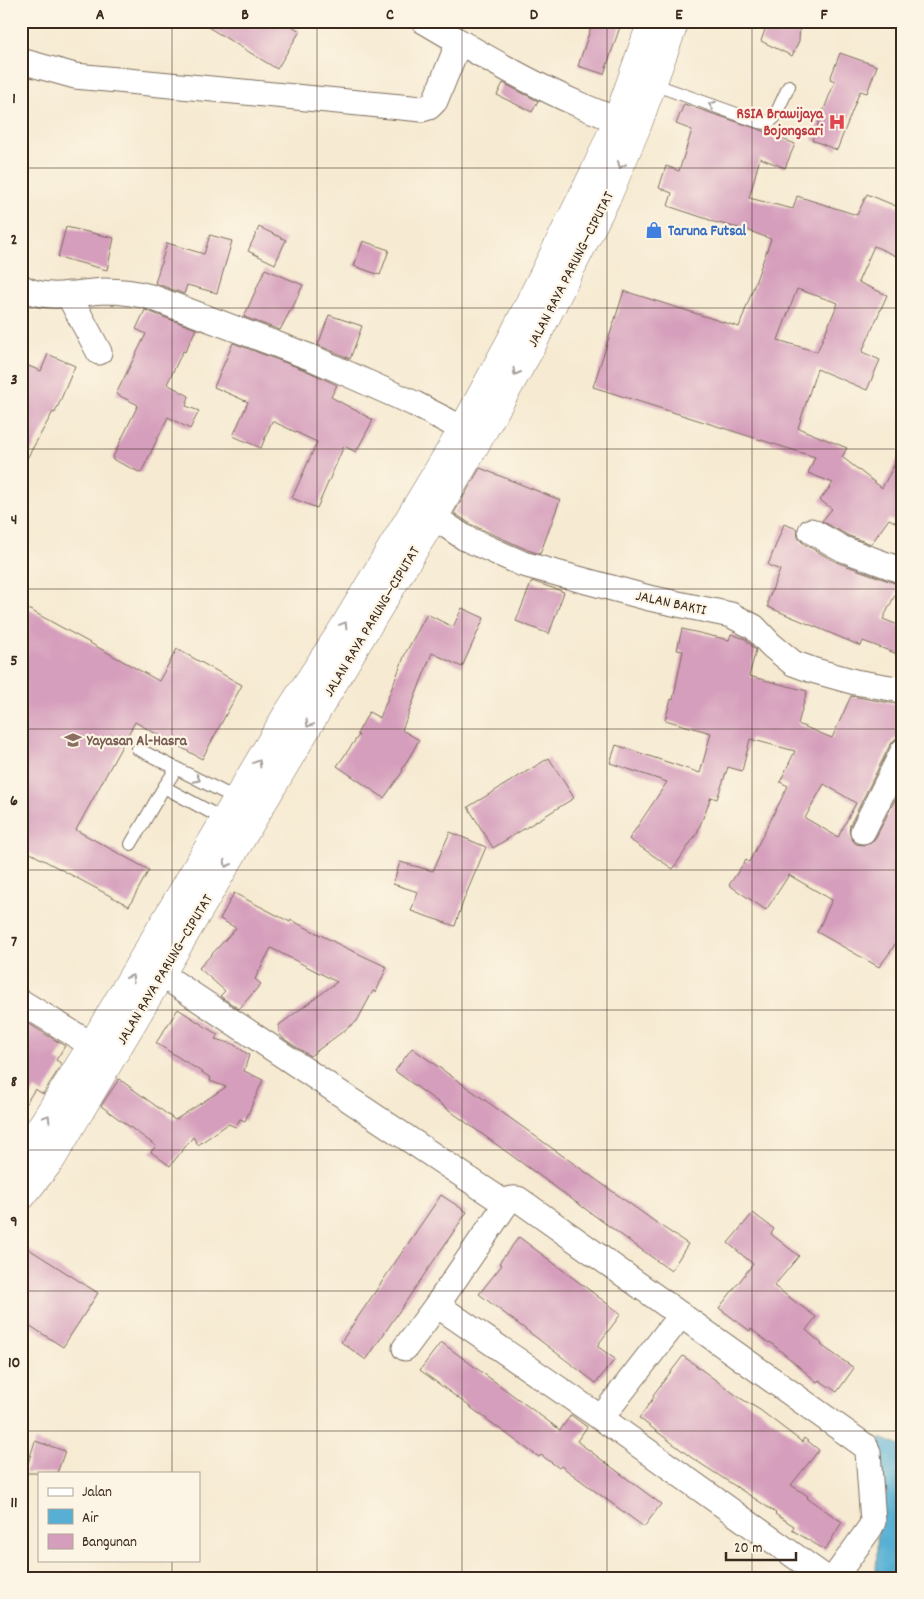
<svg xmlns="http://www.w3.org/2000/svg" width="924" height="1599" font-family="Dekko,sans-serif">
<style>
.water{fill:#57b0d4;stroke:#496d79}
.building{fill:#d59ebc;fill-rule:evenodd}
.lines{fill:none;stroke-linecap:round;stroke-linejoin:round}
.lane-casing{stroke:#7c6d5d;stroke-width:14}
.street-casing{stroke:#7c6d5d;stroke-width:27}
.highway-casing{stroke:#7c6d5d;stroke-width:29}
.lane{stroke:#fff;stroke-width:12}
.street{stroke:#fff;stroke-width:25}
.highway{stroke:#fff;stroke-width:28}
.oneway{stroke:#a79f9a}
.grid{fill:none;stroke:#3b2a1e;stroke-width:1;stroke-opacity:0.55}
.labels{text-anchor:middle;stroke-width:4.5;stroke-linejoin:round;paint-order:stroke}
.health-label{font-size:15px;font-weight:bold;fill:#be3a42;stroke:#fcf5e5;text-anchor:end}
.shop-label{font-size:15px;font-weight:bold;fill:#366cbe;stroke:#fcf5e5;text-anchor:start}
.street-label{font-size:15px;fill:#3b2a1e;stroke:#fcf5e5}
.education-label{font-size:15px;font-weight:bold;fill:#785e54;stroke:#fcf5e5;text-anchor:start}
.neatline{fill:none;stroke:#3b2a1e;stroke-width:2}
.grid-label{font-size:16px;text-anchor:middle;font-weight:bold;fill:#3b2a1e}
</style>
<rect width="100%" height="100%" fill="#fcf5e5"/>
<filter id="ink" filterUnits="userSpaceOnUse"><feTurbulence type="fractalNoise" baseFrequency=".02" numOctaves="2"/><feDisplacementMap in="SourceGraphic" scale="10" xChannelSelector="R" yChannelSelector="G"/><feConvolveMatrix kernelMatrix="1 2 1 2 8 2 1 2 1" color-interpolation-filters="sRGB"/></filter>
<filter id="wash" filterUnits="userSpaceOnUse"><feTurbulence type="fractalNoise" baseFrequency=".0096" numOctaves="4" result="noise"/><feDisplacementMap in="SourceGraphic" scale="20" xChannelSelector="R" yChannelSelector="G"/><feGaussianBlur stdDeviation="1.12" result="paint"/><feColorMatrix in="noise" values="0 0 0 0 0 0 0 0 0 0 0 0 0 0 0 0 0 1.4 0 .05"/><feComposite in="paint" operator="in"/></filter>
<g filter="url(#wash)">
<rect width="100%" height="100%" fill="#f6ead2"/>
<polygon class="water" points="881,1438 903,1447 903,1578 873,1578 876,1574"/>
<g id="blocks">
<g class="building">
<polygon points="198,21 284,21 300,31 277,69"/>
<polygon points="593,21 622,21 604,74 578,66"/>
<polygon points="768,21 800,21 799,41 792,56 761,41"/>
<polygon points="840,53 877,66 867,93 860,91 837,150 812,140 835,81 830,79"/>
<polygon points="503,83 538,101 532,112 497,95"/>
<path d="M684,104L761,130L795,144L785,168L760,158L749,198L793,209L797,196L857,215L867,194L903,209V259L874,246L858,282L887,295L862,352L880,360L867,390L817,369L798,428L847,448L842,457L882,488L903,449V526L889,519L871,544L849,536L822,521L832,509L820,500L833,483L808,473L815,457L593,387L624,291L739,327L771,239L747,230L710,221V220L668,206L672,193L659,188L666,166L679,171L692,130L676,124ZM797,289L838,303L817,352L778,340Z"/>
<polygon points="66,227 114,238 107,270 58,257"/>
<polygon points="259,227 286,240 275,264 248,251"/>
<polygon points="210,235 232,241 217,293 187,285 184,294 155,283 167,243 204,254"/>
<polygon points="363,241 389,250 380,275 354,266"/>
<polygon points="265,269 303,285 291,311 290,311 280,330 244,317"/>
<polygon points="145,310 196,329 185,352 183,351 167,384 189,396 186,406 199,411 190,429 168,417 141,473 112,459 138,405 116,394 146,334 136,329"/>
<polygon points="329,315 362,326 350,359 318,345"/>
<polygon points="233,343 305,370 337,385 331,397 373,420 356,452 344,446 317,508 292,498 317,442 272,421 261,448 233,436 248,402 214,387"/>
<polygon points="48,354 75,366 55,413 53,412 21,469 21,375 26,365 41,371"/>
<polygon points="480,468 560,500 540,554 528,550 472,525 454,513"/>
<polygon points="784,524 797,529 798,538 804,544 836,562 900,585 883,619 903,627 903,656 863,641 861,646 768,607 768,600 780,570 768,565"/>
<polygon points="532,581 564,592 549,634 516,621"/>
<polygon points="21,605 159,681 177,649 242,685 202,759 135,722 76,830 149,870 129,906 21,848 21,799 28,786 21,782"/>
<polygon points="462,608 484,618 462,667 432,653 402,730 419,740 402,770 403,771 384,798 337,766 359,735 357,734 369,712 380,718 406,652 427,614 453,627"/>
<path d="M682,629L729,640L731,634L745,639L756,650L749,676L807,691L798,724L832,738L851,696L897,704L903,706V733L901,737L895,739L890,745L850,825L849,831L851,838L856,844L864,845L871,843L876,837L901,788L903,789V930L891,951L879,967L817,932L832,900L789,875L766,910L729,885L746,860L749,862L788,786L780,782L795,751L750,739L742,771L728,767L717,799L711,797L697,833L673,869L629,839L667,782L610,763L616,745L700,773L711,733L665,720L671,699L673,700L683,651L677,650ZM824,784L856,803L838,837L805,818Z"/>
<polygon points="549,758 574,798 493,848 468,807"/>
<polygon points="450,832 486,847 464,899 455,926 411,911 418,892 393,884 400,862 433,871"/>
<polygon points="234,893 290,922 291,920 344,947 387,967 376,992 373,991 357,1021 310,1056 284,1039 279,1033 279,1025 337,982 271,948 255,979 261,984 239,1009 220,996 225,991 199,968 236,928 220,919"/>
<polygon points="178,1009 218,1035 215,1039 233,1044 249,1055 244,1071 263,1080 245,1121 240,1119 236,1127 228,1124 198,1145 193,1137 170,1166 151,1152 156,1146 101,1106 119,1079 175,1120 226,1087 210,1081 211,1078 156,1043"/>
<polygon points="21,1019 65,1046 56,1060 62,1064 43,1094 35,1089 21,1111"/>
<polygon points="412,1048 661,1226 688,1244 671,1271 395,1071"/>
<polygon points="441,1195 467,1212 366,1360 341,1342"/>
<polygon points="753,1213 774,1229 771,1234 799,1256 774,1286 816,1317 806,1330 822,1344 821,1345 854,1368 837,1392 819,1380 817,1382 770,1342 769,1343 751,1329 750,1331 719,1308 753,1264 728,1243"/>
<polygon points="519,1237 621,1314 597,1346 615,1359 596,1383 479,1294 502,1265 499,1263"/>
<polygon points="21,1244 98,1293 63,1347 21,1320"/>
<polygon points="441,1342 560,1430 571,1415 587,1427 577,1441 578,1442 661,1504 644,1527 561,1466 559,1468 541,1455 539,1457 523,1446 420,1370"/>
<polygon points="683,1356 740,1398 760,1410 802,1442 804,1438 819,1450 791,1485 808,1496 807,1498 842,1522 825,1550 792,1530 794,1526 775,1514 776,1513 760,1502 692,1458 639,1418 654,1397 653,1395"/>
<polygon points="35,1441 65,1451 57,1473 25,1473"/>
</g>
</g>
</g>
<g filter="url(#ink)">
<use href="#blocks" fill-opacity="0" stroke="#7c6d5d" stroke-width="1"/>
<g class="lines">
<g class="lane-casing">
<g id="lane">
<polyline points="653,84 759,122 767,123 774,118 789,86"/>
<polyline points="138,749 237,799"/>
<polyline points="164,787 225,820"/>
<polyline points="131,844 164,787 177,768"/>
</g>
</g>
<g class="street-casing">
<g id="street">
<path d="M424,21C475,51 525,81 580,105C599,113 617,121 637,126"/>
<polyline points="21,61 75,76 422,109 429,107 435,101 459,42"/>
<path d="M21,287C47,302 78,292 105,291C121,291 136,293 151,297L310,357L415,404L463,429"/>
<polyline points="68,294 99,352"/>
<polyline points="434,517 465,538 523,564 649,598 731,615 754,627 771,645 793,663 812,670 855,682 903,690"/>
<polyline points="811,531 843,549 903,571"/>
<polyline points="863,831 903,751"/>
<path d="M161,974L506,1204C509,1199 511,1198 518,1199L865,1446L868,1452L873,1522L870,1528L837,1574L832,1578"/>
<polyline points="21,1002 92,1045"/>
<polyline points="506,1204 437,1305 601,1418 824,1577 829,1578"/>
<polyline points="405,1348 437,1305"/>
<polyline points="601,1418 680,1316"/>
</g>
</g>
<g class="highway-casing">
<g id="highway">
<polyline points="21,1159 92,1045 286,716 341,632 463,429 510,342 594,173 617,121 652,21"/>
<polyline points="21,1197 51,1160 356,645 434,517 530,349 608,195 637,126 675,21"/>
</g>
</g>
<use href="#lane" class="lane"/>
<use href="#street" class="street"/>
<use href="#highway" class="highway"/>
</g>
<defs><path id="oneway-chevron" d="M-2-3.5L2.5 0L-2 3.5" fill="none" stroke-width="1.6" stroke-linecap="round" stroke-linejoin="round" transform="scale(1.25)"/></defs>
<g class="oneway">
<use href="#oneway-chevron" transform="translate(712 105) rotate(-160)"/>
<use href="#oneway-chevron" transform="translate(621 165) rotate(112)"/>
<use href="#oneway-chevron" transform="translate(516 372) rotate(120)"/>
<use href="#oneway-chevron" transform="translate(344 625) rotate(-59)"/>
<use href="#oneway-chevron" transform="translate(309 724) rotate(121)"/>
<use href="#oneway-chevron" transform="translate(258 763) rotate(-59)"/>
<use href="#oneway-chevron" transform="translate(197 779) rotate(27)"/>
<use href="#oneway-chevron" transform="translate(227 864) rotate(120)"/>
<use href="#oneway-chevron" transform="translate(131 978) rotate(-60)"/>
<use href="#oneway-chevron" transform="translate(47 1118) rotate(-58)"/>
</g>
</g>
<path class="grid" d="M172,21V1473M317,21V1578M462,21V1578M607,21V1578M752,21V1578M21,168H903M21,308H903M21,449H903M21,589H903M21,729H903M21,870H903M21,1010H903M21,1150H903M21,1291H903M21,1431H903M172,1560V1578"/>
<defs>
<g id="hospital-bare" transform="scale(1.35)"><path d="M-5-5h3v3.5h4V-5h3V5h-3V1.5h-4V5h-3Z" fill="#e0444e" stroke="#fcf5e5" stroke-width="2.5" paint-order="stroke"/></g>
<g id="shop-bare" transform="scale(1.35)"><path d="M-5-2.5h2.3a2.7 3.5 0 0 1 5.4 0H5L5.5 6h-11ZM-1.5-2.5h3a1.5 2.3 0 0 0-3 0Z" fill="#3f7fe0" stroke="#fcf5e5" stroke-width="2.5" paint-order="stroke"/></g>
<g id="school-bare" transform="scale(1.35)"><path d="M0-5L7-2L0 1L-7-2ZM-4 1L0 2.5L4 1V4Q0 6-4 4Z" fill="#8d6e63" stroke="#fcf5e5" stroke-width="2.5" paint-order="stroke"/></g>
</defs>
<g fill-rule="evenodd">
<use href="#hospital-bare" x="837" y="122"/>
<use href="#shop-bare" x="654" y="230"/>
<use href="#school-bare" x="73" y="740"/>
</g>
<g class="labels">
<g class="health-label">
<text x="823" y="118">RSIA Brawijaya<tspan x="823" dy="17">Bojongsari</tspan></text>
</g>
<g class="shop-label">
<text x="668" y="235">Taruna Futsal</text>
</g>
<g class="street-label">
<text transform="translate(570 269) rotate(-63)" y="5">JALAN RAYA PARUNG—CIPUTAT</text>
<text transform="translate(671 602) rotate(12)" y="5">JALAN BAKTI</text>
<text transform="translate(371 621) rotate(-59)" y="5">JALAN RAYA PARUNG—CIPUTAT</text>
<text transform="translate(164 969) rotate(-59)" y="5">JALAN RAYA PARUNG—CIPUTAT</text>
</g>
<g class="education-label">
<text x="87" y="745">Yayasan Al-Hasra</text>
</g>
</g>
<rect width="924" height="1599" fill="none" stroke="#fcf5e5" stroke-width="55"/>
<rect x="38" y="1472" width="162" height="90" fill="#fcf5e5" stroke="#afa495"/>
<rect x="48" y="1488" width="25" height="8" fill="#ffffff" stroke="#afa495"/>
<text x="82" y="1496" font-size="15" fill="#3b2a1e">Jalan</text>
<rect x="48" y="1509" width="25" height="15" fill="#57b0d4" stroke="#afa495"/>
<text x="82" y="1522" font-size="15" fill="#3b2a1e">Air</text>
<rect x="48" y="1534" width="25" height="15" fill="#d59ebc" stroke="#afa495"/>
<text x="82" y="1546" font-size="15" fill="#3b2a1e">Bangunan</text>
<path d="M726 1552v8h70v-8" fill="none" stroke="#3b2a1e" stroke-width="2.5"/>
<text x="734" y="1552" font-size="15" fill="#3b2a1e" stroke="#fcf5e5" stroke-width="4" paint-order="stroke">20 m</text>
<rect x="28" y="28" width="868" height="1544" class="neatline"/>
<g class="grid-label">
<text x="100" y="19">A</text>
<text x="245" y="19">B</text>
<text x="390" y="19">C</text>
<text x="534" y="19">D</text>
<text x="679" y="19">E</text>
<text x="824" y="19">F</text>
<text x="14" y="103">1</text>
<text x="14" y="244">2</text>
<text x="14" y="384">3</text>
<text x="14" y="524">4</text>
<text x="14" y="665">5</text>
<text x="14" y="805">6</text>
<text x="14" y="946">7</text>
<text x="14" y="1086">8</text>
<text x="14" y="1226">9</text>
<text x="14" y="1367">10</text>
<text x="14" y="1507">11</text>
</g>
</svg>
